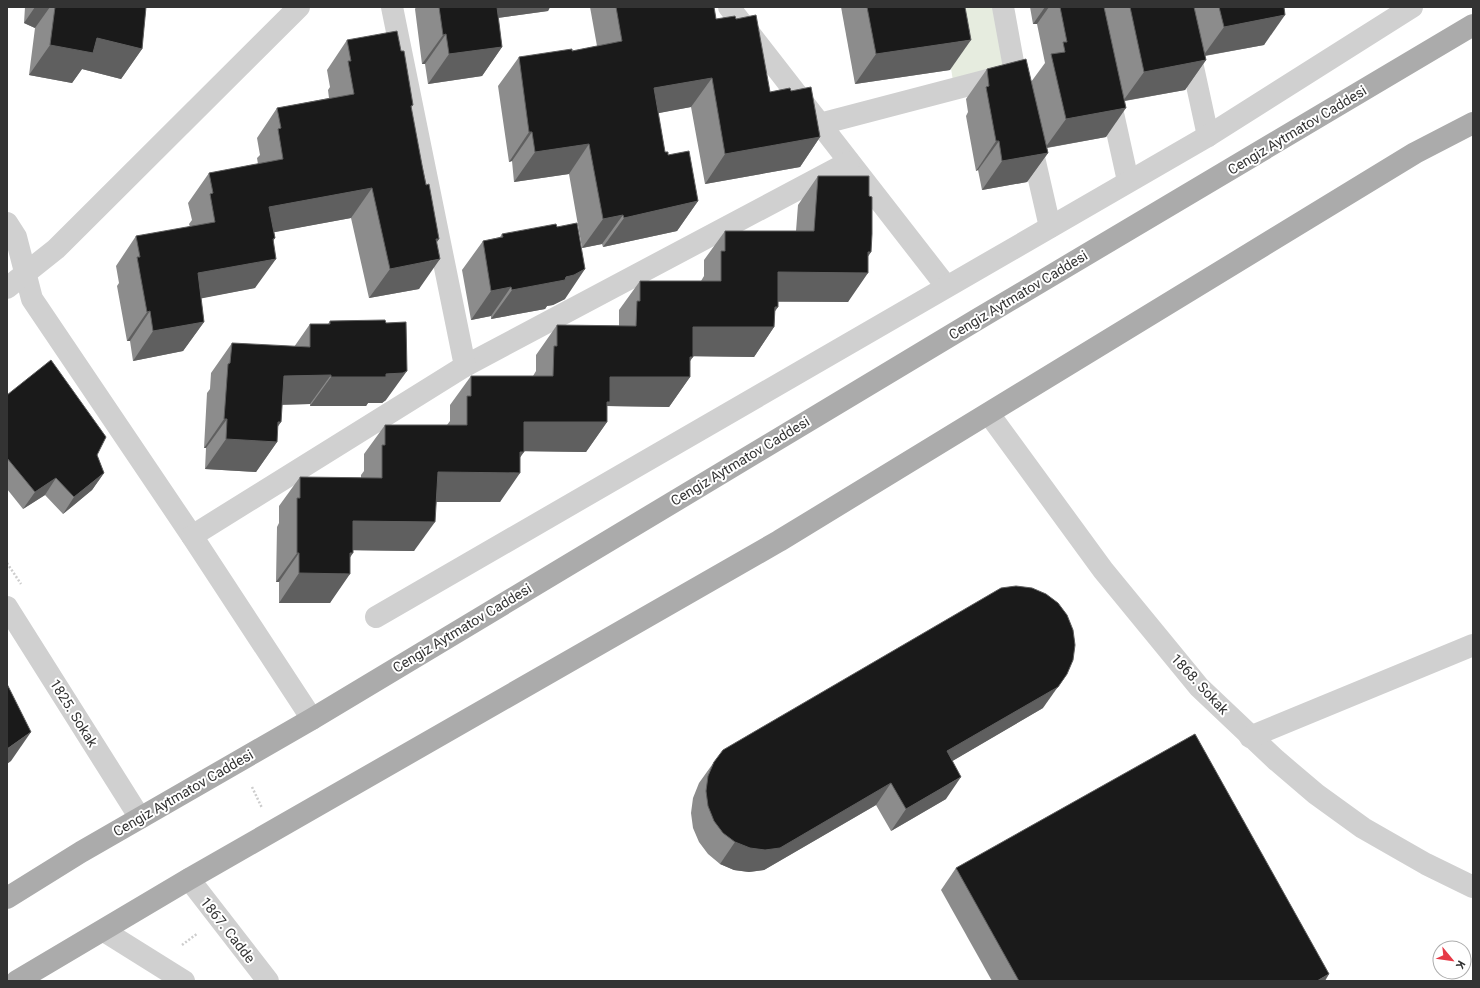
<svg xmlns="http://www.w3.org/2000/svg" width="1480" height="988" font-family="Roboto,sans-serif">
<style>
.green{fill:#e6ecdf}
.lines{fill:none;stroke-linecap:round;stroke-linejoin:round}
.path{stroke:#cdcdcd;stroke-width:2.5;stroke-dasharray:2 2;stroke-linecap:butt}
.minor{stroke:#d0d0d0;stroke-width:22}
.major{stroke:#ababab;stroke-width:22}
.wall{fill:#8c8c8c}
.shaded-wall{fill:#5f5f5f}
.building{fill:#1a1a1a;stroke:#5f5f5f}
.labels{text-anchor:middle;stroke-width:4;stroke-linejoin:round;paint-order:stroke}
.street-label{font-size:14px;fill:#333;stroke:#fff}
</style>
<rect width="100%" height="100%" fill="#fff"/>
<polygon class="green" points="941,7 1003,7 1015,73 954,87"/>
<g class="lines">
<g class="path">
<polyline points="7,563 21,584"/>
<polyline points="252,787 262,808"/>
<polyline points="182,945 198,933"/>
</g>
<g class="minor">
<polyline points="729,7 946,286"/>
<polyline points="1180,7 1208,136"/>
<polyline points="1109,95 1128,181"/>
<polyline points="820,124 1015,73 1003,7"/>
<polyline points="1030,140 1050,227"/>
<polyline points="7,223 16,237 32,299 192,536 312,719"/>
<polyline points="7,288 56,249 299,7"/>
<polyline points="465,366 849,162"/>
<polyline points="989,414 1103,570 1199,687 1276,760 1316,794 1363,828 1426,864 1473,887"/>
<polyline points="192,536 465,366 392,7"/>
<polyline points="7,607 140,818"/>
<polyline points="376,617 1208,136 1412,7"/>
<polyline points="1250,737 1473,645"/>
<polyline points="189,879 268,981"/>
<polyline points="104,931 184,981"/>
</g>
<g class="major">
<polyline points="7,898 81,852 312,719 978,319 1473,25"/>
<polyline points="17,981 189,879 779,541 1415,153 1473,123"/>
</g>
</g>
<g class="wall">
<polygon points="25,7 146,7 142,49 121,79 82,69 72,83 29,75 35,28 24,23"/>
<polygon points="416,7 550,7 548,11 498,18 502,47 482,76 428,84 425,64 422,64 415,9"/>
<polygon points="590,7 714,7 716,19 736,19 770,92 791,91 820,137 800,167 705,184 691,107 658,113 665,152 668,155 698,201 677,231 603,247 602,244 582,248 569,174 514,182 512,161 509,162 498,86 519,57 572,51 597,46"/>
<polygon points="841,7 965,7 950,70 855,84"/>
<polygon points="1030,7 1284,7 1264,45 1205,56 1206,60 1185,90 1125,101 1106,137 1047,148 1048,153 1027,182 982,190 978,170 976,171 966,116 968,112 966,99 987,69 1031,82 1045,63 1037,24 1033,24"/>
<polygon points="347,40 401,51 413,105 411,108 422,165 439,239 437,242 419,289 369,298 351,218 274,232 275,238 273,241 255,288 201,298 204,322 183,351 133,361 130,341 127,341 117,286 119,283 116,266 136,236 190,227 189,224 192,220 188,203 209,173 258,164 257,158 260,155 257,138 277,108 329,98 328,90 330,87 327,70"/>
<polygon points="818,176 869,196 871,252 868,256 848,302 778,302 778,307 775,311 774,327 754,357 693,356 690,361 690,377 669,407 607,406 607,422 586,452 524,451 520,457 500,502 436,502 414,551 353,550 330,603 279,603 279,582 276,582 277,527 279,523 279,506 300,477 361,478 361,475 364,471 364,454 385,425 447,425 450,421 450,405 471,376 533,376 536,371 536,355 557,325 619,326 619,310 640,281 701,281 704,276 704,260 725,231 796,231 798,205"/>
<polygon points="502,234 565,299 553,305 547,306 545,309 491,319 491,316 471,320 462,270 483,241 500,237"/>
<polygon points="330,321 386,400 382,403 368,403 366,406 310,406 310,404 282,405 281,422 277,427 277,442 256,472 205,469 206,448 204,448 207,393 210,389 211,373 232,343 294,347 310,324 328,324"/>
<polygon points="7,395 97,455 104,473 92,490 63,514 45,495 23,509 7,489"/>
<polygon points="1043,708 952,761 946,799 891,831 876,805 764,870 749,872 734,870 720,864 708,854 699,842 693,828 691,813 693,798 699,783 714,762"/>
<polygon points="956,868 1325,981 992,981 941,890"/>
</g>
<g class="shaded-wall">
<polygon points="35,7 50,7 35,28 24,23"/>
<polygon points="484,7 550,7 548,11 474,21"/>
<polygon points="1045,7 1049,7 1037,24 1033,24"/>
<polygon points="1285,15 1264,45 1203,56 1224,27"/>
<polygon points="446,34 425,64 422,64 443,35"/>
<polygon points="97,38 142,49 121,79 82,69 72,83 29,75 50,45"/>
<polygon points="971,40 950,70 855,84 876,54"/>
<polygon points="502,47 482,76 428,84 449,54"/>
<polygon points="1206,60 1185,90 1123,101 1144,72"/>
<polygon points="712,78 691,107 633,118 654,88"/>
<polygon points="1126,108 1106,137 1045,148 1066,119"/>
<polygon points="529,132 532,132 512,161 509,162"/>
<polygon points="820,137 800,167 705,184 725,154"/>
<polygon points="996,141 999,141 978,170 976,171"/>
<polygon points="589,144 569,174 514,182 535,152"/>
<polygon points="1048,153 1027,182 982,190 1002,161"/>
<polygon points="372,188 351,218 249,237 269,207"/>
<polygon points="698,201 677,231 603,247 624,218"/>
<polygon points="623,215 602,244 582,248 603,219"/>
<polygon points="275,238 258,262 276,259 255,288 178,303 198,273"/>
<polygon points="436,239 439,239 422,263 440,259 419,289 369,298 390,269"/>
<polygon points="868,252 871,252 857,273 868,273 848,302 757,301 778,272"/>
<polygon points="585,269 565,299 553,305 547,306 545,309 491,319 512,290 566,277"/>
<polygon points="511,287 491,316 471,320 491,291"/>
<polygon points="775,307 778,307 763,327 774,327 754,357 672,356 693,327"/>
<polygon points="150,311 130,341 127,341 147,312"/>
<polygon points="204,322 183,351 133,361 153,331"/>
<polygon points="690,357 693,357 678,377 690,377 669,407 607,406 607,422 586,452 503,451 524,422 610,377"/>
<polygon points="407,371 386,400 382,403 368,403 366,406 310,406 331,377 386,374"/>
<polygon points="331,375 310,404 263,405 284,376"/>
<polygon points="224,419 227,419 206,448 204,448"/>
<polygon points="278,422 281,422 267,442 277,442 256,472 205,469 226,439"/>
<polygon points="520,452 524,452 509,473 520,473 500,502 418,502 438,472"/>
<polygon points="104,473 92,490 63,514 74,497"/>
<polygon points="56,478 45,495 23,509 35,492"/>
<polygon points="353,521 435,522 414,551 333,550"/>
<polygon points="297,553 299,553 279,582 276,582"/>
<polygon points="350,553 353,553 339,574 350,574 330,603 279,603 299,573"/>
<polygon points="1067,674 1043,708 932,773 947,751"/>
<polygon points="31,732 11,761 7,764 7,749"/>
<polygon points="961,777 946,799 891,831 906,809"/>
<polygon points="891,783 876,805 764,870 749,872 734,870 720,864 735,842"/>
<polygon points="1329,974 1325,981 1317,981"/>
</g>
<g class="building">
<polygon points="55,7 146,7 142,49 97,38 93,53 50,45"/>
<polygon points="439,7 497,7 502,47 449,54 446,34 443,35"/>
<polygon points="616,7 714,7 716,19 735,16 736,19 756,15 770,92 790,88 791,91 811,87 820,137 725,154 712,78 654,88 665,152 668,152 668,155 689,151 698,201 624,218 623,215 603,219 589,144 535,152 532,132 529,132 519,57 572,49 572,51 622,41"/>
<polygon points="867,7 965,7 971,40 876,54"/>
<polygon points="1060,7 1104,7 1126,108 1066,119 1051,54 1065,52 1063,42 1067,42"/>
<polygon points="1130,7 1194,7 1206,60 1144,72"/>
<polygon points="1219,7 1284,7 1285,15 1224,27"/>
<polygon points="397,31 401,51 404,51 413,105 411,106 422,165 426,185 429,184 439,239 436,239 440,259 390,269 372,188 269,207 275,238 273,239 276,259 198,273 204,322 153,331 150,311 147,312 137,257 140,257 136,236 215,222 210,194 213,193 209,173 283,159 278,129 281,128 277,108 354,94 348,61 351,61 347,40"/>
<polygon points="1026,59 1048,153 1002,161 999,141 996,141 986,87 989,86 987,69"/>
<polygon points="818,176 869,176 869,196 872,197 872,234 871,252 868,252 868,273 778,272 778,307 775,307 774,327 693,327 693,357 690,357 690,377 610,377 610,402 607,402 607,422 524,422 524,452 520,452 520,473 438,472 435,522 353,521 353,553 350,553 350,574 299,573 299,553 297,553 297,498 300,498 300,477 382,478 382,445 385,445 385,425 467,425 467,396 471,396 471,376 553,376 554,346 557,346 557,325 636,326 637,301 640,301 640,281 721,281 721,251 725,251 725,231 814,231"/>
<polygon points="577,223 585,269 574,275 566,277 565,280 512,290 511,287 491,291 483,241 503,237 502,234 556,224 557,227"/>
<polygon points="385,320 386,323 406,322 407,371 403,373 386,374 386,377 331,377 331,375 284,376 281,422 278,422 277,442 226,439 227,419 224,419 228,364 230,363 232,343 310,347 310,324 330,324 330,321"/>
<polygon points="51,360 106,437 97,455 104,473 74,497 56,478 35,492 7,458 7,395"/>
<polygon points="1016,586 1032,588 1046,594 1058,603 1067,615 1073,630 1075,645 1073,660 1067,674 1058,687 947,751 961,777 906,809 891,783 780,848 765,850 750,848 735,842 723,833 714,821 708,806 706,791 708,776 714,762 723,750 1001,588"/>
<polygon points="7,684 31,732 7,749"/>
<polygon points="1195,734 1329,974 1317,981 1019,981 956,868"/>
</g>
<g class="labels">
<g class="street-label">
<text transform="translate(1297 130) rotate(-31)" y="5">Cengiz Aytmatov Caddesi</text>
<text transform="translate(1018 295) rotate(-31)" y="5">Cengiz Aytmatov Caddesi</text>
<text transform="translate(740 461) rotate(-31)" y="5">Cengiz Aytmatov Caddesi</text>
<text transform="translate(462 628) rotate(-31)" y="5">Cengiz Aytmatov Caddesi</text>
<text transform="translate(1200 684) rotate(47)" y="5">1868. Sokak</text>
<text transform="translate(74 713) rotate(58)" y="5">1825. Sokak</text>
<text transform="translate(183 793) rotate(-30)" y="5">Cengiz Aytmatov Caddesi</text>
<text transform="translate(228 930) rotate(52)" y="5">1867. Cadde</text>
</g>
</g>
<rect width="1480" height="988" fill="none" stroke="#333333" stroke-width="16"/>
<g transform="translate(1452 960) rotate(119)"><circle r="19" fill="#ffffff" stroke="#adadad"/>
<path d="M0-3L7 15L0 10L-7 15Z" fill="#e63946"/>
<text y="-6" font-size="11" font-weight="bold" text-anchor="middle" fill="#333333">K</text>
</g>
</svg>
